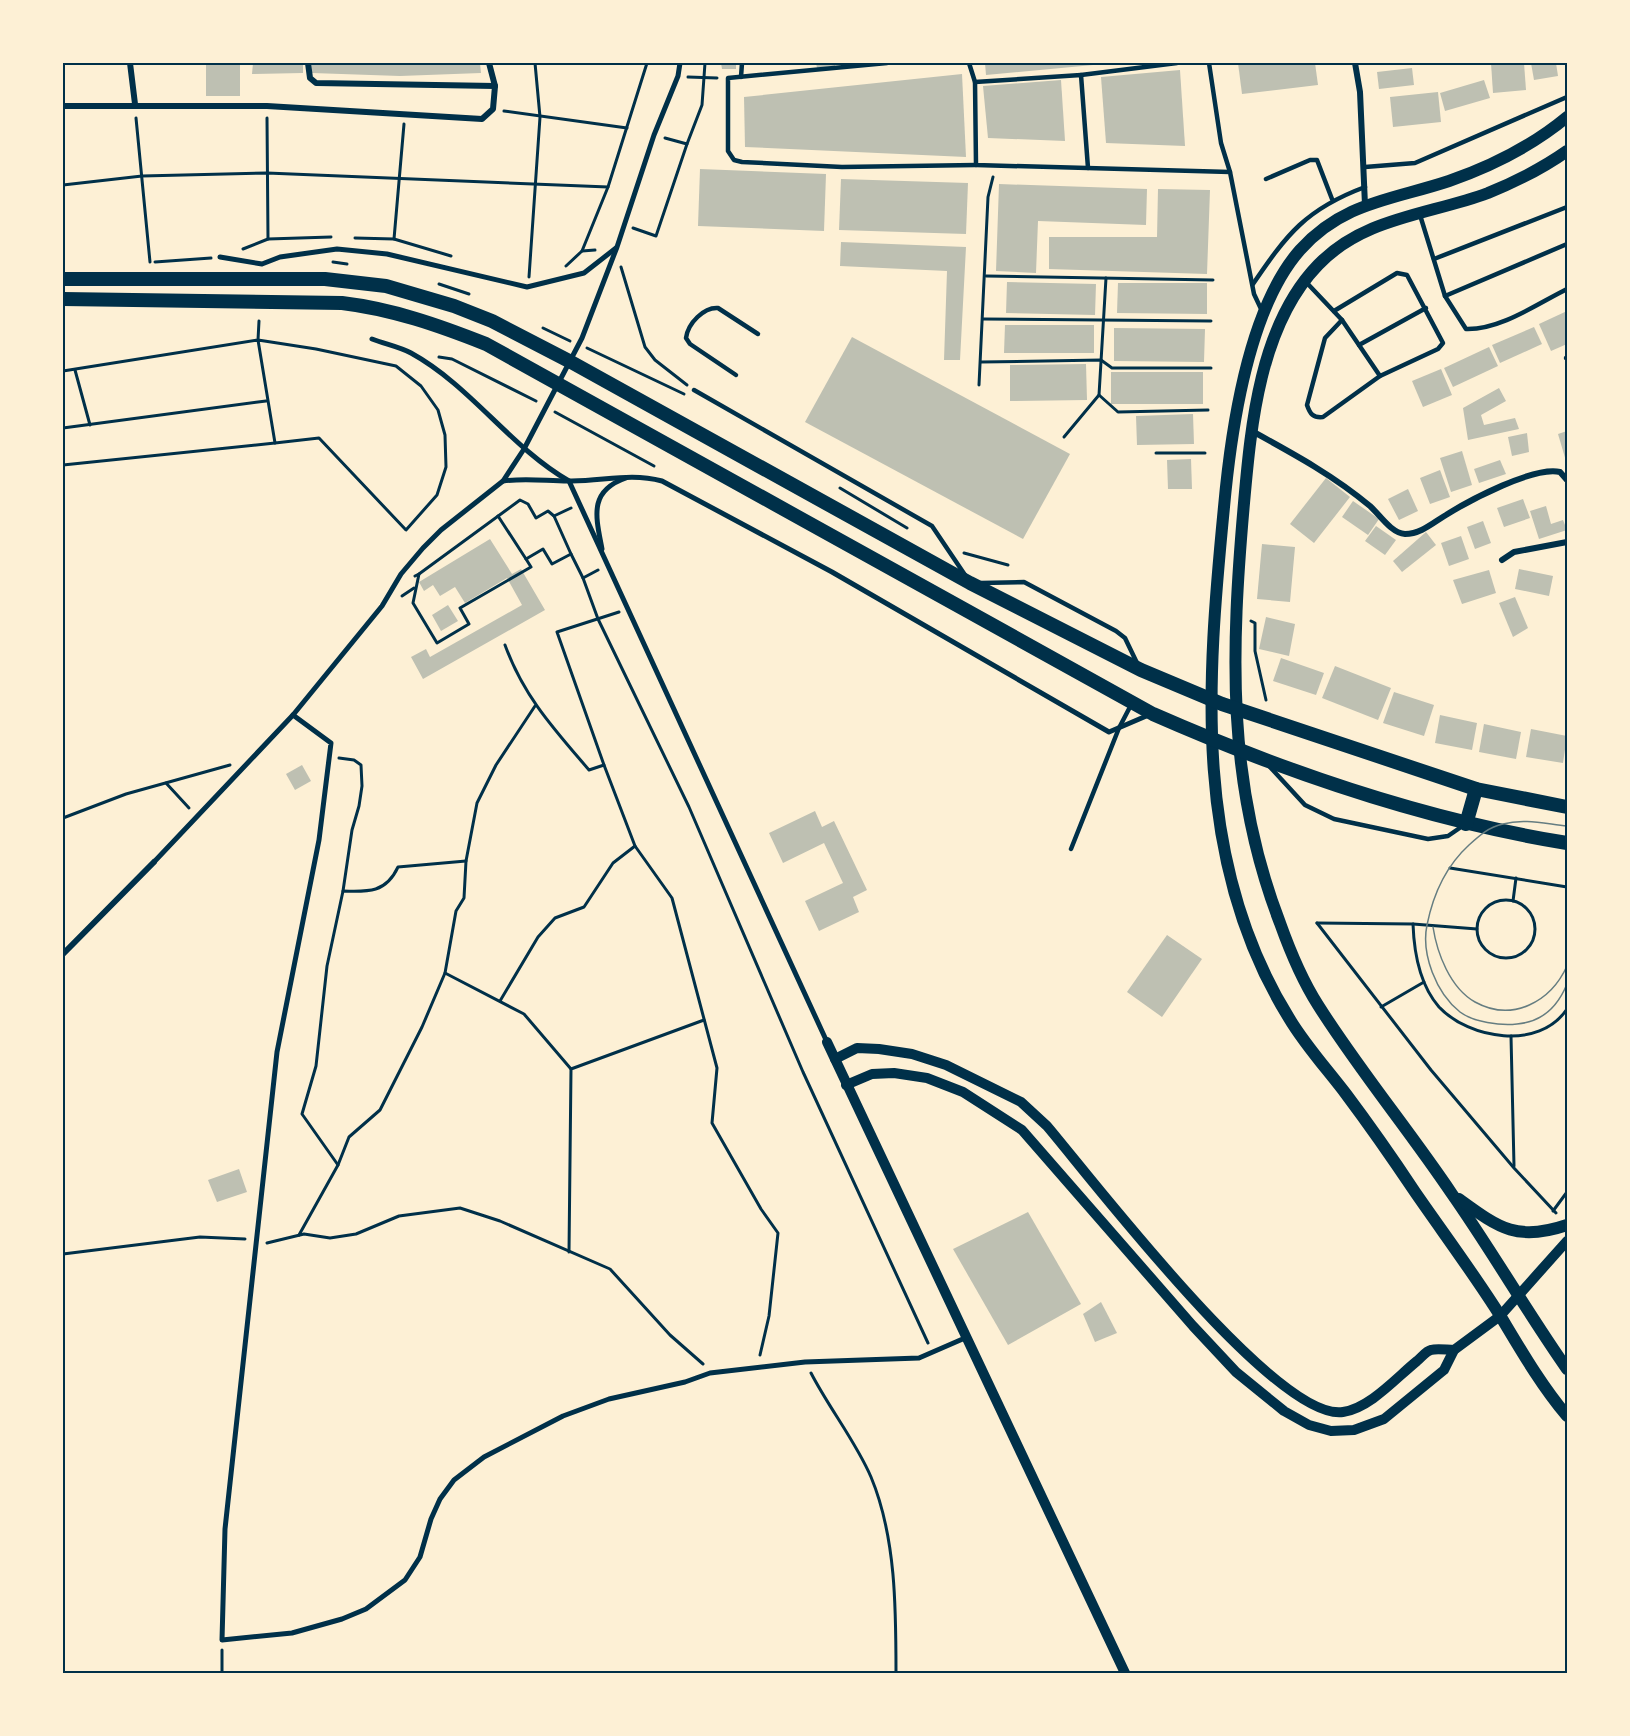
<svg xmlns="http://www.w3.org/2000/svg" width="1630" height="1736" font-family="'Open Sans',sans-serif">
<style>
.building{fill:#bec0b2}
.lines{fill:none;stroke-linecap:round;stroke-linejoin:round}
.path{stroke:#003049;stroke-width:3}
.service{stroke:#003049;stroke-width:4.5}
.pedestrian{stroke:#003049;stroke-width:5}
.minor{stroke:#003049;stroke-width:6}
.tertiary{stroke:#003049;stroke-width:10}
.secondary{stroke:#003049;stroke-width:12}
.primary{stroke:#003049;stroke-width:14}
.tram{stroke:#657d81;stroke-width:1.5}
.neatline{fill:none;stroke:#003049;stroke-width:2}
</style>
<rect width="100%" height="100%" fill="#fdf0d5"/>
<g class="building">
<rect x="206" y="63" width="34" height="33"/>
<polygon points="253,63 303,63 303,73 252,74"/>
<polygon points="311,63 480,63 481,73 400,76 312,73"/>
<polygon points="721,63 736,63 736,69 722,69"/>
<polygon points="816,63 835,63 835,66 817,68"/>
<polygon points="985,63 1092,63 1093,65 986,75"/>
<polygon points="1238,63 1315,63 1318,85 1242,94"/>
<polygon points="1491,63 1524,63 1526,90 1493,93"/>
<polygon points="1531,63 1556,63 1558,76 1534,80"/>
<polygon points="1412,68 1414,85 1379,89 1377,72"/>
<polygon points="1180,70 1185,146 1106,143 1101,77"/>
<polygon points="962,74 966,157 745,147 744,97"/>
<polygon points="1061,80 1065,141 988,138 983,86"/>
<polygon points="1484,80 1490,98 1445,111 1440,93"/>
<polygon points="1438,92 1441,122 1393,127 1390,97"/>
<polygon points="700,169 826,174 824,231 698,226"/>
<polygon points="841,179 968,183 966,234 839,230"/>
<polygon points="999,184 1147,189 1146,225 1038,221 1036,273 996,271"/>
<polygon points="1158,189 1210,190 1207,274 1049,269 1049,237 1157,237"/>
<polygon points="841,242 966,247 960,360 944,360 947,271 840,266"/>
<polygon points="1007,282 1096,284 1095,315 1006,313"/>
<polygon points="1118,283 1207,283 1207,314 1117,313"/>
<polygon points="1567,311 1567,344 1551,351 1539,324"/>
<polygon points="1005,325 1094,325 1094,353 1004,353"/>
<polygon points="1534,327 1542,344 1500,363 1492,345"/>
<polygon points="1114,328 1205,329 1204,362 1114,361"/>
<polygon points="852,337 1070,454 1023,539 805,422"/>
<polygon points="1489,347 1498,366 1453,387 1444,368"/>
<polygon points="1086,364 1087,400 1010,401 1010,365"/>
<polygon points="1441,369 1452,395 1423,407 1412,381"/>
<rect x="1111" y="372" width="92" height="32"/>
<polygon points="1499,388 1506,401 1481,415 1484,425 1515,418 1519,429 1468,440 1463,408"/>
<polygon points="1193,414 1194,444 1137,445 1136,416"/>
<polygon points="1567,431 1567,461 1566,461 1558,434"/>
<polygon points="1527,433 1529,452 1512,456 1508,437"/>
<polygon points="1462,451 1472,485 1451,492 1440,458"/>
<polygon points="1191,459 1192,489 1168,489 1167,460"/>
<polygon points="1500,460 1506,474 1479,483 1474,469"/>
<polygon points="1440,470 1450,497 1430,504 1420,478"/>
<polygon points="1326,478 1350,497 1314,543 1290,524"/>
<polygon points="1408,489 1418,511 1399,520 1388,499"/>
<polygon points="1523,499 1530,518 1504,527 1497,508"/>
<polygon points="1353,501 1379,519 1368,535 1342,517"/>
<polygon points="1546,506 1551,524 1563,520 1567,530 1539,539 1530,511"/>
<polygon points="1483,521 1491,543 1475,549 1467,527"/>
<polygon points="1376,526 1396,540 1385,555 1365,541"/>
<polygon points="1426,532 1436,545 1402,572 1393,561"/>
<polygon points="1461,536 1469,559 1449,566 1441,543"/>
<polygon points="490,539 512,574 521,569 545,610 423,679 411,657 426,649 430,657 522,605 507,578 465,603 455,587 440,596 433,585 424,591 419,582"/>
<polygon points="1262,544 1295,547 1290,602 1257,599"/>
<polygon points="1519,569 1553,576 1549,596 1515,589"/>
<polygon points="1489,570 1496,593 1462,604 1453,580"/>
<polygon points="1515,597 1528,628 1513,637 1499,603"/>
<polygon points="448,605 458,621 441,631 432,615"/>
<polygon points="1266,617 1295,624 1289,656 1259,649"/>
<polygon points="1281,658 1324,673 1316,695 1273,681"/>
<polygon points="1335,666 1391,688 1378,720 1322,698"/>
<polygon points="1394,692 1434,705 1424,736 1383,723"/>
<polygon points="1440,715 1477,723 1472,750 1435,743"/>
<polygon points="1484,724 1521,732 1516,759 1479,752"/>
<polygon points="1531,729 1567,736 1563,763 1526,757"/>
<polygon points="302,765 311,781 295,790 286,774"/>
<polygon points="815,811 822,827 834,821 867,890 853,897 859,912 819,931 805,901 843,883 824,843 783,863 769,833"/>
<polygon points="1167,935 1202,959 1162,1017 1127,992"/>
<polygon points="239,1169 247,1192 217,1202 208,1180"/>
<polygon points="1028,1212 1081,1304 1008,1345 953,1249"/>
<polygon points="1101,1302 1117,1333 1095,1342 1083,1314"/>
</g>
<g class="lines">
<g class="path">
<polyline points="63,63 66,63"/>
<polyline points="688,77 717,78"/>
<polyline points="504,111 627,128"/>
<polyline points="136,118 150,262"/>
<polyline points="267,118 268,239"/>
<polyline points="665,138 687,144 702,105 705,63"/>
<polyline points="63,185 142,176 267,173 608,187"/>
<polyline points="633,228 656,236 687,144"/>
<polyline points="355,238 394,239 451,256"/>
<polyline points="394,239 404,124"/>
<polyline points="243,249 268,239 331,237"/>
<polyline points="582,251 595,250"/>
<polyline points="155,262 211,258"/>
<polyline points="333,262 347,264"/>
<polyline points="566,266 582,251 608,187 647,63"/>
<polyline points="621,267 645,347 655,360 687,385"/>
<polyline points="986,276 1213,280"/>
<polyline points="529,277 540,117 535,63"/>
<polyline points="439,284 469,294"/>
<polyline points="983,319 1211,321"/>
<polyline points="543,328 570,341"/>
<polyline points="587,348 684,394"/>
<polyline points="439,357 452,359 536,401"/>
<polyline points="981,362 1101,360 1112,368 1211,368"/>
<polyline points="75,370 90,425"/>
<polyline points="63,371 258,340 316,349 396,366 421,386 438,410 445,435 446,467 437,495 406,530 319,438 275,443 258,340 259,321"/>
<polyline points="979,385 988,197 993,177"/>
<polyline points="1099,395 1118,412 1208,410"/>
<polyline points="555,412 654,466"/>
<polyline points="63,428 266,401"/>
<polyline points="1064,437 1099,395 1106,278"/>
<polyline points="1156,453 1205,453"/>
<polyline points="63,465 275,443"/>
<polyline points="840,488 907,528"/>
<polyline points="498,516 526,559"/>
<polyline points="554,516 571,508"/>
<polyline points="964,553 1008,565"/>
<polyline points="419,574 520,500 528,504 536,518 548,511 554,516 571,554"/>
<polyline points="415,576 419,574 413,603 437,643 469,624 460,608 531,567 526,559 543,549 552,564 571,554 583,578 598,570"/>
<polyline points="583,578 598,619 689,807 803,1072 928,1343"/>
<polyline points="402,596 414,588"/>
<polyline points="619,612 557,632 604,765 635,846 672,898 717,1068 712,1123 761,1209 778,1233 769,1316 760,1355"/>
<polyline points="1251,621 1255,623 1255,651 1266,700"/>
<path d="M505,645C524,697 554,729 589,770L604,765"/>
<polyline points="339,758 354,760 361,765 362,786 359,806 352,830 343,891"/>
<polyline points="166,783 189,808"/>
<polyline points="63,818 126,794 230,765"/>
<polyline points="1450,868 1567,887"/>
<circle cx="1506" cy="929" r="29"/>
<polyline points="1513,901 1516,878"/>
<polyline points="1317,923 1431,1070 1514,1168 1556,1213"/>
<polyline points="1317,923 1413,924 1477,929"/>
<path d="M1413,924C1414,953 1419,984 1439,1007C1469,1039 1539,1051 1567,1009"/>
<polyline points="445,973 456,911 464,898 466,861 477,803 496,765 535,706"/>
<polyline points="500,1001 538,937 555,918 584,907 613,863 635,846"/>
<polyline points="1381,1007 1424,982"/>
<polyline points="1511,1036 1514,1166"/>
<path d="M338,1165L302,1114L316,1066L327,966L343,891C368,892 386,893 398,867L466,861"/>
<polyline points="1553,1211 1567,1192"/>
<polyline points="299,1235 338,1165 349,1137 380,1110 422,1027 445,973 524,1014 571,1069"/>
<polyline points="267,1243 304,1234 330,1238 356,1234 399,1216 460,1208 500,1221 610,1269 670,1335 703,1364"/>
<polyline points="569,1252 571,1069 704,1020"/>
<polyline points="63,1254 200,1237 245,1239"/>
<path d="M811,1373C829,1408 856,1442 871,1477C896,1537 896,1609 896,1673"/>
<polyline points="222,1650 222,1673"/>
</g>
<g class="service">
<polyline points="887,63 728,78 728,151 734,160 742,162 842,167 976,165"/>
<polyline points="969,63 975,82 976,165 1230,172 1254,294 1262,311"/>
<polyline points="1209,63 1221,143 1230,172"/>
<polyline points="1081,75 1177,63"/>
<polyline points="741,77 742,63"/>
<polyline points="975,82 1081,75 1088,168"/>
<polyline points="1365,167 1415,163 1567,97"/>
<polyline points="1266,179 1310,160 1317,160 1332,199"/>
<path d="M1420,215L1445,296L1466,329C1500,330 1537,304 1567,289"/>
<polyline points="1434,259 1567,207"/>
<polyline points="1306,282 1342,320 1380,376"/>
<path d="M1253,284C1287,234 1306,209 1365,187"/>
<polyline points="1445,296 1567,244"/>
<path d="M1334,311L1397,273L1407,275L1443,343L1438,349L1380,376L1323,417C1313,418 1310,414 1307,405L1325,338L1342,320"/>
<polyline points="1359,345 1426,308"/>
<polyline points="1566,358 1567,358"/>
<path d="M736,375L690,344L686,338C688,323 704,307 718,308L758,334"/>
<polyline points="694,390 932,526 965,575"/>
<polyline points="981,583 1024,582 1116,631 1125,638 1137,663"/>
<polyline points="1270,767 1305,805 1334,819 1428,839 1448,836 1464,825"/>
<polyline points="1071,849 1119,728 1131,705"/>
</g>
<g class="pedestrian">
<polyline points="220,257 262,264 280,257 337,249 387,254 527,287 584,273 616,248"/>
<path d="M372,339C385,344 400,347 411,353C471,386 510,447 569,481L827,1042"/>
<path d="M503,481C526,478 546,481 568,481C601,482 629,472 662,481L832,572L1109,732L1151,714"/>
<path d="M602,549C596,517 588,491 626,478"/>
<polyline points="293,715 331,743 319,840 277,1052 225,1529 222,1640 292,1633 342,1619 366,1609 405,1580 420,1557 431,1519 440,1499 454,1480 484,1457 563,1416 609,1399 685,1382 710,1373 805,1362 919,1358 965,1338"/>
<polyline points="154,862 293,715 382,606 401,574 423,548 441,530 503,481 524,449 582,338 617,247 654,135 678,76 680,63"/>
</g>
<g class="minor">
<polyline points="130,63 135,104"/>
<polyline points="308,63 310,78 316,83 495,86"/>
<polyline points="1355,63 1360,92 1365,205"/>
<polyline points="63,106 267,106 482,119 493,109 495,86 489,63"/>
<path d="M1250,430C1292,453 1333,475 1370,506C1380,515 1391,533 1405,534C1421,534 1434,522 1446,515C1470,500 1534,466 1560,472L1567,480"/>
<polyline points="1502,560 1514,552 1567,542"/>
<polyline points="63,954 154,862"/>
</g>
<g class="tertiary">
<polyline points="827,1042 1125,1673"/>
<path d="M835,1059L857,1048L879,1049L912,1054L946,1065L1021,1102L1047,1126C1092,1179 1277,1422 1343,1412C1370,1408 1396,1378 1417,1361C1421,1358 1426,1351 1431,1350C1437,1348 1447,1350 1454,1350"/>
<polyline points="846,1085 872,1074 894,1073 927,1078 963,1092 1022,1130 1193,1326 1236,1372 1284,1411 1309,1425 1331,1431 1354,1430 1384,1419 1444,1370 1454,1350 1500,1316 1567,1241"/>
</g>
<g class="secondary">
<path d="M1567,117C1532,146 1492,166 1449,181C1392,200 1343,202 1300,250C1248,309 1231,430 1224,507C1207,681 1192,862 1289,1018C1305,1045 1327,1069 1346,1094C1370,1126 1393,1159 1415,1192C1444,1234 1474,1274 1501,1317C1522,1352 1541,1385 1567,1416"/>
<path d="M1567,151C1543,168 1515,182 1488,193C1429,215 1364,217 1318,265C1260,325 1251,424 1244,503C1231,650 1226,783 1280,923C1290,951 1302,980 1318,1005C1359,1070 1409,1130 1452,1194C1492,1251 1527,1312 1567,1369"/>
<path d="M1459,1199C1499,1228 1517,1242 1567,1225"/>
</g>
<g class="primary">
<polyline points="63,279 325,279 386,286 454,306 492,321 571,362 970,583 1141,670 1222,704 1476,789 1567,807"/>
<path d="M63,299L342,303C392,309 438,325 486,344L1153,714C1285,772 1424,820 1567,843"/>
<polyline points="1466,824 1476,789"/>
</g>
<g class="tram">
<path d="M1567,826C1546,824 1524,818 1503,824C1489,827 1480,835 1469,845C1446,866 1433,895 1427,925C1421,954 1436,993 1460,1012C1473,1022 1501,1026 1517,1024C1542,1022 1558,1006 1567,984"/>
<path d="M1433,927C1437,953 1450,988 1475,1002C1513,1023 1551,1001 1567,966"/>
</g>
</g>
<rect width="1630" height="1736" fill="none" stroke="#fdf0d5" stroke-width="129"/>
<rect x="64" y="64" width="1502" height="1608" class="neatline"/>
</svg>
